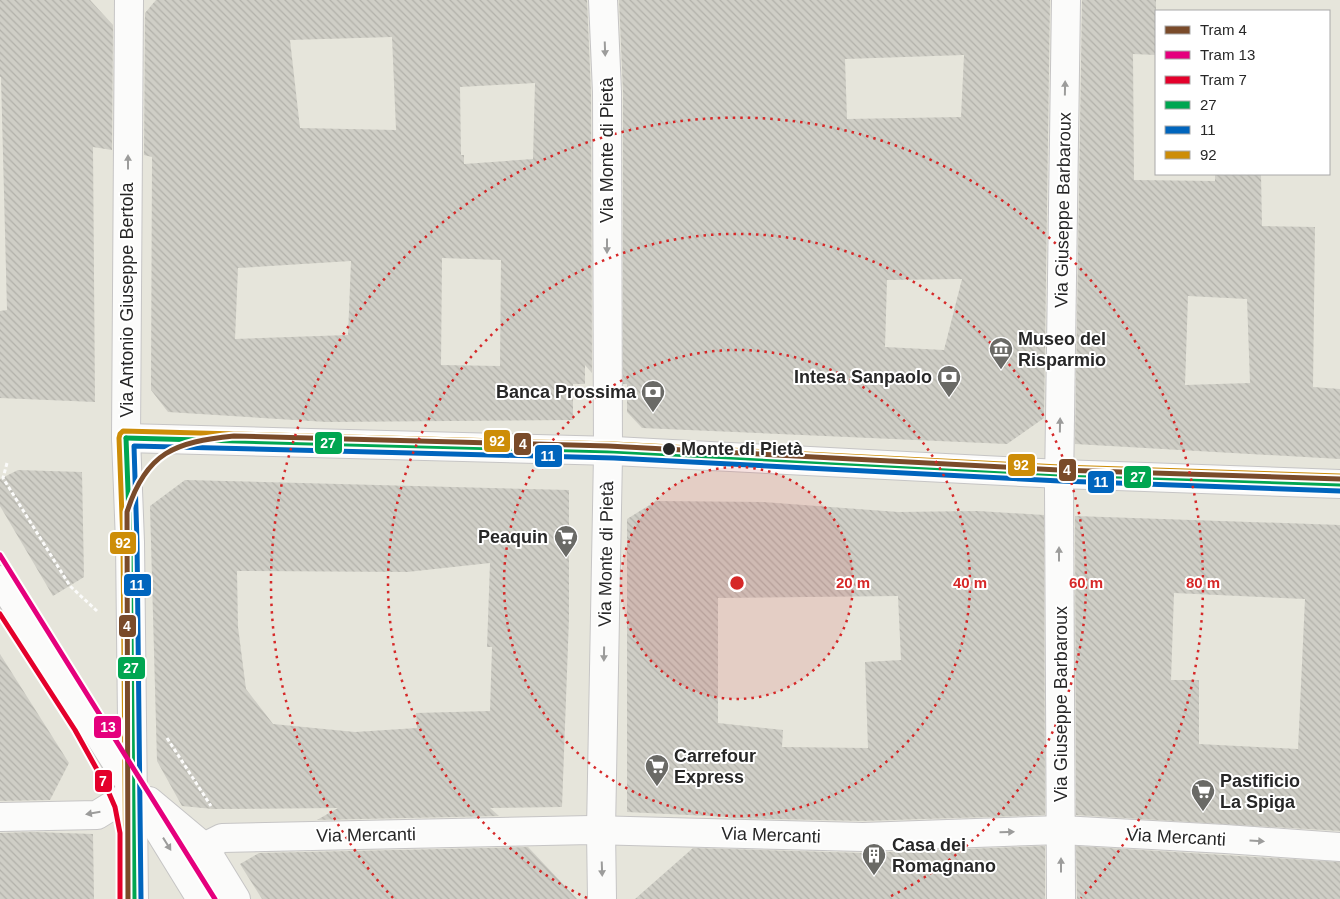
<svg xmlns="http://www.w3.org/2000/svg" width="1340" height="899" font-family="Arial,sans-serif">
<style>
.building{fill:url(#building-back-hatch);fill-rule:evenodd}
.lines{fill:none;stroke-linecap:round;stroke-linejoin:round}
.street-casing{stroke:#c6c5c5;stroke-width:30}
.secondary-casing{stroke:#c6c5c5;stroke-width:30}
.path{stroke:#fbfbfa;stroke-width:3;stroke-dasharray:4 2.5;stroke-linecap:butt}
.street{stroke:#fbfbfa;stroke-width:28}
.secondary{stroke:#fbfbfa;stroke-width:28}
.bus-1-casing{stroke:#fff;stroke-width:9}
.bus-2-casing{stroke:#fff;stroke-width:9}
.bus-3-casing{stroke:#fff;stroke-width:9}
.bus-1{stroke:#00a651;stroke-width:5}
.bus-2{stroke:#0065bd;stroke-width:5}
.bus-3{stroke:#cd8d08;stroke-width:5}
.tram-1-casing{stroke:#fff;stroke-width:9}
.tram-2-casing{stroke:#fff;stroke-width:9}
.tram-3-casing{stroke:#fff;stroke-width:9}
.tram-1{stroke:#7a4b2a;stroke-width:5}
.tram-2{stroke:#e5007d;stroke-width:5}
.tram-3{stroke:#e4002b;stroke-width:5}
.oneway{fill:#9c9c9b}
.ring{fill:none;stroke:#d62828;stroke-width:2.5;stroke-dasharray:2.5 5}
.stop-dot{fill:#272727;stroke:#fff;stroke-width:2}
.labels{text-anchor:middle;stroke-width:4;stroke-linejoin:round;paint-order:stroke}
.street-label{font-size:18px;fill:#272727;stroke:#fff}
.poi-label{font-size:18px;font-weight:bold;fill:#272727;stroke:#fff;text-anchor:start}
.stop-label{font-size:18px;font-weight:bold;fill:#272727;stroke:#fff;text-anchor:start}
.centre{fill:#d62828;stroke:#fff;stroke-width:2.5}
.ring-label{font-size:15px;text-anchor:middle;font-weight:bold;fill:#d62828;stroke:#fff;stroke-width:4;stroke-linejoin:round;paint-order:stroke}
.line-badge{stroke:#fff;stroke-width:2}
.badge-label{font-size:14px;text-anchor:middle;font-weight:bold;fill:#fff}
</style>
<defs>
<pattern id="building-back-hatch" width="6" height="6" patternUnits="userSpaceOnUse" patternTransform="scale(1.25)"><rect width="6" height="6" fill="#cfcec6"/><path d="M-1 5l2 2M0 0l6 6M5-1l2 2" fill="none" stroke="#b2b1aa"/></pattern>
</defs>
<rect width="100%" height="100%" fill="#e6e5db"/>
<g class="building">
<polygon points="0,0 90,0 113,25 112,150 93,147 95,402 0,398 0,311 7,310 1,77 0,77"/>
<path d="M156,0H587L591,92L592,373L585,365V384H573V420L327,422L168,412L151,390L152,157L144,155L145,13ZM392,37L396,130L300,128L290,40ZM535,83L533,159L464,164V155H461L460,87ZM442,258L501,260L500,366L441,365ZM351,261L348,335L235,339L238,268Z"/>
<path d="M619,0H1050L1044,418L1007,444L642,428L627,412V384H623V92ZM964,55L961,117L847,119L845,59ZM962,279L944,350L885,347L887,280Z"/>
<path d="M1082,0H1156V55L1133,54L1134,180L1215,181V174H1261L1262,226L1315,227L1313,387L1340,389V459L1075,444ZM1188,296L1247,299L1250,383L1185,385Z"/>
<polygon points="18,470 82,472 84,577 53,596 0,506 0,479"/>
<path d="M185,480L569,490V618L562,807L490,808L499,816L317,820L338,808L213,809L182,806L157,761L150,506ZM490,563L487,647H492L490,711L416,713L417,728L355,732L273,724L246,689L238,627L237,571L407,572Z"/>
<path d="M656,501L763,502L898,512L978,511L1044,515L1045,815L863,821L728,818L729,817L627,812V519ZM898,596L901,660L865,662L868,748L782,747L783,730L718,723V598Z"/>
<path d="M1075,516L1340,525V831L1076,815ZM1174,593L1305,599L1298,749L1199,744V680H1171Z"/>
<polygon points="0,654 69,763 50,800 0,801"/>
<polygon points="34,832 93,834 94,899 0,899 0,833"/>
<polygon points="1045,846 1045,899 635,899 693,848 863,853"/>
<polygon points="1076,846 1340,862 1340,899 1077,899"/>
<polygon points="528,847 577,899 262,899 240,864 259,853"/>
</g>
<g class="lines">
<g class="street-casing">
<g id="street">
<polyline points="129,0 126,438 130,542 134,899"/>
<polyline points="0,817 97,815 126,797 132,787"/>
<polyline points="204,847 222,838 591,830 863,837 1061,830 1225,839 1340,847"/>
<polyline points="602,899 601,830 608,455 607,92 603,0"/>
<polyline points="1061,899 1059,487 1066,0"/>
</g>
</g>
<g class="secondary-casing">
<g id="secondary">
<polyline points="126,438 614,451 1060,474 1340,484"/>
<polyline points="0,580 132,787 201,899"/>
<polyline points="149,801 204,847 236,899"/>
</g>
</g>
<g class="path">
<polyline points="7,463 3,478 70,586 97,611"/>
<polyline points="167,738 211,806"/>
</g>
<use href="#street" class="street"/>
<use href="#secondary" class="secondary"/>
<g class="bus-1-casing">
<g id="bus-1">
<polyline points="126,438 614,451 1060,474 1340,484"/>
<polyline points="126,438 130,542 134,899"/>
</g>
</g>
<g class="bus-2-casing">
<polyline id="bus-2" points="141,899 137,542 134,446 614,458 1060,481 1340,491"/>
</g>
<g class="bus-3-casing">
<polyline id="bus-3" points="126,899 123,542 119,438 120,434 123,431 614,444 1060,467 1340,476"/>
</g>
<use href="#bus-1" class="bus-1"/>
<use href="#bus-2" class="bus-2"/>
<use href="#bus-3" class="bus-3"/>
<g class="tram-1-casing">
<path id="tram-1" d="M128,899L127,512C146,452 175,442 234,436L608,446L1059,470L1340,479"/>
</g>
<g class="tram-2-casing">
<polyline id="tram-2" points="0,555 215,899"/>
</g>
<g class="tram-3-casing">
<polyline id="tram-3" points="0,614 75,730 105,784 115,807 120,833 120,899"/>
</g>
<use href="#tram-1" class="tram-1"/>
<use href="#tram-2" class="tram-2"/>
<use href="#tram-3" class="tram-3"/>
</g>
<defs><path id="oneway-solid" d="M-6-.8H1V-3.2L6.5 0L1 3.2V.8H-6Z" transform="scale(1.25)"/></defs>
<g class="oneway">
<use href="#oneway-solid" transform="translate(605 49) rotate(88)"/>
<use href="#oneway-solid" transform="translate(1065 88) rotate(-89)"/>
<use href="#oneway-solid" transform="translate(128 162) rotate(-90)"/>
<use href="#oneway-solid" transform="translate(607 246) rotate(90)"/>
<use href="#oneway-solid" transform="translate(1060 425) rotate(-89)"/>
<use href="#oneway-solid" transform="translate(1059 554) rotate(-90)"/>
<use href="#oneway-solid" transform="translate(604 654) rotate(91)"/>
<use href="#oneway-solid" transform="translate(93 813) rotate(170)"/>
<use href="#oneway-solid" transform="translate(1007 832) rotate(-2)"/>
<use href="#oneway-solid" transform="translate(1257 841) rotate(4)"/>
<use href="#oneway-solid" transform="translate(167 844) rotate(58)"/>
<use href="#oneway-solid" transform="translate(1061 865) rotate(-90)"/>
<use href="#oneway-solid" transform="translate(602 869) rotate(88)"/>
</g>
<circle cx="737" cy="583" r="116" fill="#d62828" fill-opacity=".12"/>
<g class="ring">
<circle cx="737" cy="583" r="116"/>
<circle cx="737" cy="583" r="233"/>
<path d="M587 898A349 349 0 1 1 887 898"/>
<path d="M393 898A466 466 0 1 1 1081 898"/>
</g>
<defs>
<g id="museum-pin" transform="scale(1.25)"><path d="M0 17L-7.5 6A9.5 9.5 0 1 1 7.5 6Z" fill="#6a6a66" stroke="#fff"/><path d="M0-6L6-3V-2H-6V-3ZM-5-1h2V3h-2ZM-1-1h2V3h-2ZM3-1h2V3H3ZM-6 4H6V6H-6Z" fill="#fff"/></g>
<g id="bank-pin" transform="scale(1.25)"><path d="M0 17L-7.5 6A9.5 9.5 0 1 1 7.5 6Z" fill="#6a6a66" stroke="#fff"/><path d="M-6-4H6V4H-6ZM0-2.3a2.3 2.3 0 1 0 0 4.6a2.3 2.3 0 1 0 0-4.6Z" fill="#fff"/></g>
<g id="supermarket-pin" transform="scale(1.25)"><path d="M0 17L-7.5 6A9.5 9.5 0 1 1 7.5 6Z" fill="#6a6a66" stroke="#fff"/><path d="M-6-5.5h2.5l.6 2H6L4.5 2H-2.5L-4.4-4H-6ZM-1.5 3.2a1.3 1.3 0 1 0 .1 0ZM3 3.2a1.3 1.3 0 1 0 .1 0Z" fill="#fff"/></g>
<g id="building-pin" transform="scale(1.25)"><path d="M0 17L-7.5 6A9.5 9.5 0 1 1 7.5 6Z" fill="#6a6a66" stroke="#fff"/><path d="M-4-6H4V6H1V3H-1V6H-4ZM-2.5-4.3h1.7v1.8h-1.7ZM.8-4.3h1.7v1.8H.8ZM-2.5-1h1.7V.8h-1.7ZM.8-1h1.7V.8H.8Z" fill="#fff"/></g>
</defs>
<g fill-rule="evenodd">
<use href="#museum-pin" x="1001" y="349"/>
<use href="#bank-pin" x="949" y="377"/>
<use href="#bank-pin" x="653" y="392"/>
<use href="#supermarket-pin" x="566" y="537"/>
<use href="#supermarket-pin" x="657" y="766"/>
<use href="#supermarket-pin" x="1203" y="791"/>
<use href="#building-pin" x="874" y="855"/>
</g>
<circle class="stop-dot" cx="669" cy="449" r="7"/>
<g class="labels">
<g class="street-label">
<text transform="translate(607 150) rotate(-90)" y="6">Via Monte di Pietà</text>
<text transform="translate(1063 210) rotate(-89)" y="6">Via Giuseppe Barbaroux</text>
<text transform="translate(127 300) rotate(-90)" y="6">Via Antonio Giuseppe Bertola</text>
<text transform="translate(606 554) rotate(-89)" y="6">Via Monte di Pietà</text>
<text transform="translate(1061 704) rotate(-90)" y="6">Via Giuseppe Barbaroux</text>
<text transform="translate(366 835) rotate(-1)" y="6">Via Mercanti</text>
<text transform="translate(771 835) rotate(2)" y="6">Via Mercanti</text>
<text transform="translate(1176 837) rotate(3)" y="6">Via Mercanti</text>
</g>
<g class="poi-label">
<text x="1018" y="345">Museo del<tspan x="1018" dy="21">Risparmio</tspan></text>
<text x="932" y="383" text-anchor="end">Intesa Sanpaolo</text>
<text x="636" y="398" text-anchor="end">Banca Prossima</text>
<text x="548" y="543" text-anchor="end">Peaquin</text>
<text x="674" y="762">Carrefour<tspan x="674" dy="21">Express</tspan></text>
<text x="1220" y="787">Pastificio<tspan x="1220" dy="21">La Spiga</tspan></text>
<text x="892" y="851">Casa dei<tspan x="892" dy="21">Romagnano</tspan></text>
</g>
<g class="stop-label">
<text x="681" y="455">Monte di Pietà</text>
</g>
</g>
<circle cx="737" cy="583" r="8" class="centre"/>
<g class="ring-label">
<text x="853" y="588">20 m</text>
<text x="970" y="588">40 m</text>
<text x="1086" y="588">60 m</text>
<text x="1203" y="588">80 m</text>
</g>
<g class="line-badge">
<rect x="483" y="429" width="28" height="24" rx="5" fill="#cd8d08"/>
<rect x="314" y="431" width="29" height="24" rx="5" fill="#00a651"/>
<rect x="513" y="432" width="19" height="24" rx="5" fill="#7a4b2a"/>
<rect x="534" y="444" width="29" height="24" rx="5" fill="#0065bd"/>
<rect x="1007" y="453" width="29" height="24" rx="5" fill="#cd8d08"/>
<rect x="1058" y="458" width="19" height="24" rx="5" fill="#7a4b2a"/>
<rect x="1123" y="465" width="29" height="24" rx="5" fill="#00a651"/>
<rect x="1087" y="470" width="28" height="24" rx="5" fill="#0065bd"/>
<rect x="109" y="531" width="28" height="24" rx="5" fill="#cd8d08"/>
<rect x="123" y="573" width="29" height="24" rx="5" fill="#0065bd"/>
<rect x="118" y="614" width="19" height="24" rx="5" fill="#7a4b2a"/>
<rect x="117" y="656" width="29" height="24" rx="5" fill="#00a651"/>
<rect x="93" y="715" width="29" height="24" rx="5" fill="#e5007d"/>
<rect x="94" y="769" width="19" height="24" rx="5" fill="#e4002b"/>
</g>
<g class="badge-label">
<text x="497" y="446">92</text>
<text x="328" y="448">27</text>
<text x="523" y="449">4</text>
<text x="548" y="461">11</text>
<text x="1021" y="470">92</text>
<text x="1067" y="475">4</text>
<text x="1138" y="482">27</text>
<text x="1101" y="487">11</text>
<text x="123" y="548">92</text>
<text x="137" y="590">11</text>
<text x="127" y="631">4</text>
<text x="131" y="673">27</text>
<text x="108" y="732">13</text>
<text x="103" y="786">7</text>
</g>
<rect x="1155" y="10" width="175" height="165" fill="#ffffff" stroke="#a9a9a9"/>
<rect x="1165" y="26" width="25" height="8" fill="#7a4b2a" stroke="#a9a9a9"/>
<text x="1200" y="35" font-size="15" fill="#272727">Tram 4</text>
<rect x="1165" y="51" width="25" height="8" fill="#e5007d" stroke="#a9a9a9"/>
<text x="1200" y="60" font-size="15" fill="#272727">Tram 13</text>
<rect x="1165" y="76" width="25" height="8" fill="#e4002b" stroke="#a9a9a9"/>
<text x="1200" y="85" font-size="15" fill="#272727">Tram 7</text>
<rect x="1165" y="101" width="25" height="8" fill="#00a651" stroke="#a9a9a9"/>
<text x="1200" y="110" font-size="15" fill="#272727">27</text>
<rect x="1165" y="126" width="25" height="8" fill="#0065bd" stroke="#a9a9a9"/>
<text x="1200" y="135" font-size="15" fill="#272727">11</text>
<rect x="1165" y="151" width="25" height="8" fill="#cd8d08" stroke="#a9a9a9"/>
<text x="1200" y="160" font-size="15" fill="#272727">92</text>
</svg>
